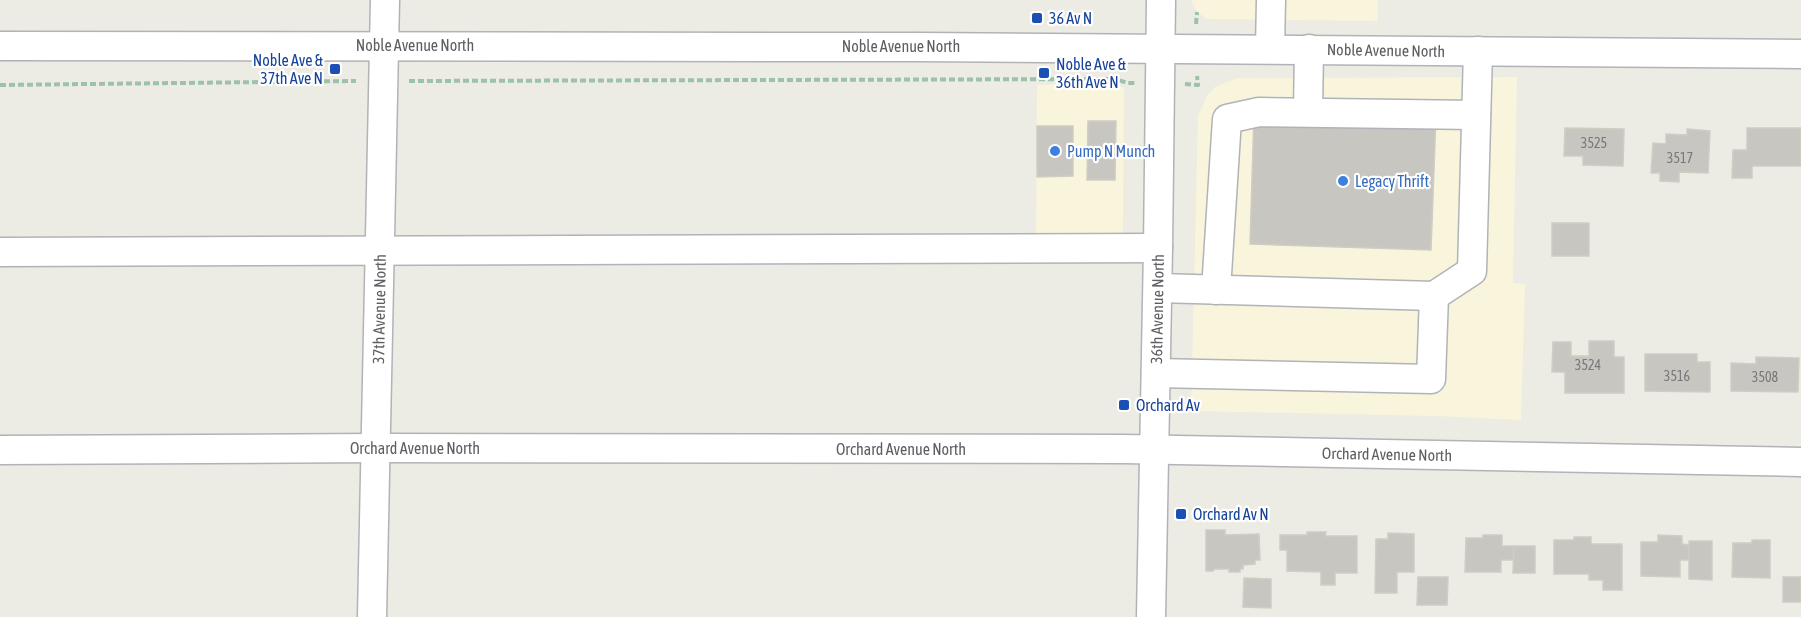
<svg xmlns="http://www.w3.org/2000/svg" width="1801" height="617" font-family="'Asap Condensed',sans-serif">
<style>
.commercial{fill:#f9f5dc}
.building{fill:#c8c6c0;stroke:#d0cdc3;stroke-width:1.5}
.lines{fill:none;stroke-linecap:round;stroke-linejoin:round}
.minor-casing{stroke:#b1b3b7;stroke-width:31}
.path{stroke:#9dc1aa;stroke-width:4;stroke-dasharray:6 3;stroke-linecap:butt}
.minor{stroke:#fff;stroke-width:28}
.transit-dot{fill:#1a4fb4;stroke:#fff;stroke-width:2}
.shop-dot{fill:#3f7fe0;stroke:#fff;stroke-width:2}
.labels{text-anchor:middle;stroke-width:4.5;stroke-linejoin:round;paint-order:stroke}
.number-label{font-size:14px;fill:#77787a}
.transit-label{font-size:16px;fill:#164399;stroke:#fff;text-anchor:start}
.street-label{font-size:16px;fill:#5c5e62;stroke:#fff}
.shop-label{font-size:16px;fill:#366cbe;stroke:#fff;text-anchor:start}
</style>
<rect width="100%" height="100%" fill="#ecebe4"/>
<g class="commercial">
<polygon points="1192,0 1378,0 1378,21 1207,19 1197,12 1192,3"/>
<polygon points="1517,77 1513,283 1525,284 1521,420 1437,416 1191,411 1198,116 1208,94 1215,87 1237,78"/>
<polygon points="1066,84 1120,86 1124,88 1123,228 1121,245 1036,243 1037,85"/>
</g>
<g class="building">
<polygon points="1254,114 1436,115 1431,250 1250,244"/>
<polygon points="1088,121 1116,121 1115,180 1087,180"/>
<polygon points="1037,126 1073,126 1073,176 1037,177"/>
<polygon points="1565,128 1624,129 1623,166 1583,165 1583,156 1564,156"/>
<polygon points="1747,128 1801,128 1801,166 1752,166 1752,178 1732,178 1733,150 1747,150"/>
<polygon points="1687,129 1710,131 1708,173 1679,172 1679,182 1660,181 1660,173 1651,173 1653,143 1666,144 1666,134 1687,135"/>
<rect x="1552" y="223" width="37" height="33"/>
<polygon points="1589,341 1614,341 1614,357 1624,357 1624,393 1565,393 1565,372 1552,372 1553,342 1571,342 1571,356 1589,356"/>
<polygon points="1645,354 1697,354 1697,362 1710,362 1710,392 1645,391"/>
<polygon points="1756,357 1799,358 1798,392 1731,391 1731,363 1756,364"/>
<polygon points="1206,530 1225,530 1225,535 1259,534 1260,560 1255,560 1255,564 1243,565 1243,569 1240,569 1240,572 1229,572 1229,569 1214,569 1213,571 1206,571"/>
<polygon points="1307,532 1326,532 1325,536 1357,536 1357,573 1335,573 1335,585 1321,585 1321,572 1287,571 1287,550 1280,550 1280,535 1307,535"/>
<polygon points="1388,533 1414,534 1414,572 1397,572 1397,593 1375,593 1376,539 1388,539"/>
<polygon points="1483,535 1502,535 1502,546 1514,546 1513,560 1501,560 1501,572 1465,572 1466,538 1483,538"/>
<polygon points="1658,535 1682,536 1682,544 1689,545 1689,560 1680,560 1680,577 1641,576 1641,542 1658,542"/>
<polygon points="1574,537 1591,537 1591,544 1622,544 1622,590 1603,590 1603,580 1589,580 1589,574 1554,574 1554,540 1574,540"/>
<polygon points="1752,540 1770,540 1770,578 1732,577 1733,543 1752,543"/>
<polygon points="1689,541 1712,541 1712,580 1689,579"/>
<polygon points="1514,546 1535,546 1535,573 1513,573"/>
<polygon points="1418,577 1448,577 1447,605 1417,605"/>
<rect x="1783" y="577" width="18" height="25"/>
<polygon points="1244,578 1271,579 1271,608 1243,607"/>
</g>
<g class="lines">
<g class="minor-casing">
<g id="minor">
<path d="M0,46C600,44 1201,48 1801,54"/>
<polyline points="1270,49 1271,0"/>
<polyline points="1308,112 1309,49"/>
<polyline points="0,252 1158,248"/>
<polyline points="1158,288 1434,296"/>
<polyline points="1216,290 1227,119 1259,112 1476,115"/>
<polyline points="1156,373 1431,379 1434,296 1472,271 1478,51"/>
<polyline points="0,450 377,448 1123,449 1801,462"/>
<polyline points="372,617 385,0"/>
<polyline points="1151,617 1158,248 1161,0"/>
</g>
</g>
<g class="path">
<polyline points="1196,24 1197,12"/>
<polyline points="409,81 1116,79 1127,83 1135,83"/>
<polyline points="1185,84 1198,85 1197,76"/>
<polyline points="0,85 356,81"/>
</g>
<use href="#minor" class="minor"/>
</g>
<g class="transit-dot">
<rect x="1031" y="12" width="12" height="12" rx="3"/>
<rect x="329" y="63" width="12" height="12" rx="3"/>
<rect x="1038" y="67" width="12" height="12" rx="3"/>
<rect x="1118" y="399" width="12" height="12" rx="3"/>
<rect x="1175" y="508" width="12" height="12" rx="3"/>
</g>
<g class="shop-dot">
<circle cx="1055" cy="151" r="6"/>
<circle cx="1343" cy="181" r="6"/>
</g>
<g class="labels">
<g class="number-label">
<text x="1594" y="148">3525</text>
<text x="1680" y="163">3517</text>
<text x="1588" y="370">3524</text>
<text x="1677" y="381">3516</text>
<text x="1765" y="382">3508</text>
</g>
<g class="transit-label">
<text x="1049" y="24">36 Av N</text>
<text x="323" y="66" text-anchor="end">Noble Ave &amp;<tspan x="323" dy="18">37th Ave N</tspan></text>
<text x="1056" y="70">Noble Ave &amp;<tspan x="1056" dy="18">36th Ave N</tspan></text>
<text x="1136" y="411">Orchard Av</text>
<text x="1193" y="520">Orchard Av N</text>
</g>
<g class="street-label">
<text x="415" y="51">Noble Avenue North</text>
<text x="901" y="52">Noble Avenue North</text>
<text transform="translate(1386 50) rotate(1)" y="6">Noble Avenue North</text>
<text transform="translate(379 309) rotate(-89)" y="6">37th Avenue North</text>
<text transform="translate(1157 309) rotate(-89)" y="6">36th Avenue North</text>
<text x="415" y="454">Orchard Avenue North</text>
<text x="901" y="455">Orchard Avenue North</text>
<text transform="translate(1387 454) rotate(1)" y="6">Orchard Avenue North</text>
</g>
<g class="shop-label">
<text x="1067" y="157">Pump N Munch</text>
<text x="1355" y="187">Legacy Thrift</text>
</g>
</g>
</svg>
